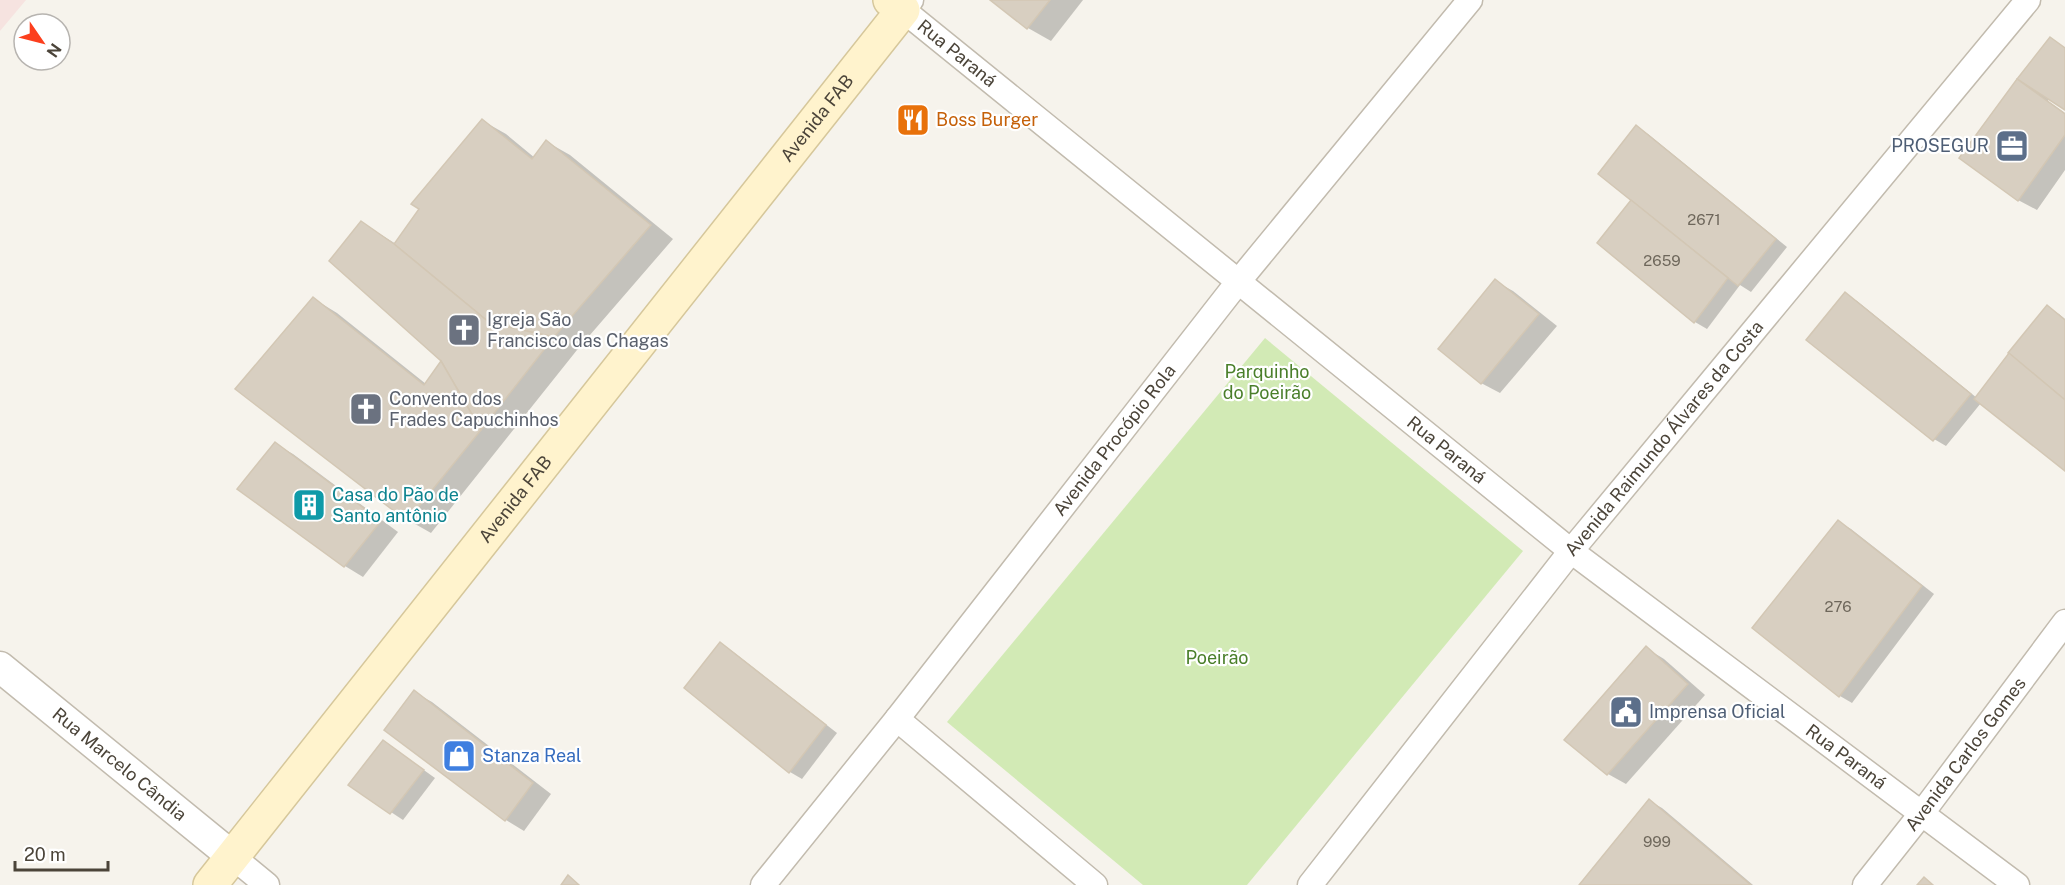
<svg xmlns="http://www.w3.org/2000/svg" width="2065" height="885" font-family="'Public Sans',sans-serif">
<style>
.medical{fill:#f6e3e0}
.green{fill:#d2eab5}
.shadow{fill:#0003}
.building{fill:#d8cfc1;stroke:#d3c7b4;stroke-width:1.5}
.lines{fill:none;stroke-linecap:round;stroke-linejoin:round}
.minor-casing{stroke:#c2bbae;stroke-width:27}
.tertiary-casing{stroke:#c2bbae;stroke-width:33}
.secondary-casing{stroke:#d6c79b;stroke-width:36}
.minor{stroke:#fff;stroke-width:24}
.tertiary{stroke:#fff;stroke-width:30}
.secondary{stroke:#fff3cd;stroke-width:33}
.labels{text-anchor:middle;stroke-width:4.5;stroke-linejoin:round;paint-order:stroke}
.number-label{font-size:15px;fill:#6e675b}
.street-label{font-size:18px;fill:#4b4439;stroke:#fff}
.food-label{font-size:18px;fill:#c56008;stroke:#fff;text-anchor:start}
.service-label{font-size:18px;fill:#4e5e75;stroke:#fff;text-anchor:end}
.worship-label{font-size:18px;fill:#5b616d;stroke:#fff;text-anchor:start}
.park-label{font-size:18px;fill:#4a7f2a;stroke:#fff}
.culture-label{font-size:18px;fill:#0d838f;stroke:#fff;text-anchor:start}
.shop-label{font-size:18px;fill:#366cbe;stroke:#fff;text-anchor:start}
</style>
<rect width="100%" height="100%" fill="#f6f3ec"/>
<polygon class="medical" points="0,0 26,0 0,31"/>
<polygon class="green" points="1265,338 1523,551 1247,885 1143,885 947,722"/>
<g class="shadow">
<polygon points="993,0 1083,0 1051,41 1028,28"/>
<polygon points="2050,39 2065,48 2065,109 2049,98 2048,101 2065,113 2065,170 2037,210 2018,200 2018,80"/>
<polygon points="483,121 506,134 535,158 547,142 570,155 673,239 577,350 431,533 408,520 314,299 337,313 426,384 443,360 362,223 396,244"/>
<polygon points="1636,127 1648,134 1787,247 1751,292 1740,285 1707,329 1695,322 1599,243 1633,200"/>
<polygon points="1495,281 1513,291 1557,326 1500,393 1481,383"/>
<polygon points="1845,294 1857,301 1977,398 2047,307 2059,314 2065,319 2065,469 1981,403 1946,446 1934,439"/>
<polygon points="275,444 293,454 398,532 363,577 345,566 239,489"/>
<polygon points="1838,522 1851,529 1934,594 1852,703 1840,696 1754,628"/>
<polygon points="720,644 732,651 837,733 802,779 790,772"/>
<polygon points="1646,648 1664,659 1705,695 1626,784 1608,774"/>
<polygon points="414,692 432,702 551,794 524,831 506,820 386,729"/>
<polygon points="383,741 435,778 403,820 350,785"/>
<polygon points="1649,801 1662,808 1753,885 1580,885"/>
</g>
<g class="building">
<polygon points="990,0 1050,0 1027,29"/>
<polygon points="2050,37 2065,48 2065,110 2017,79"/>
<polygon points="2017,79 2065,114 2065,135 2018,201 1959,158"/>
<polygon points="482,119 532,159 546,140 651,225 554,337 490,323 394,244 419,209 411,204"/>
<polygon points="1636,125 1776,239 1738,286 1598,174"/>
<polygon points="1631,200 1728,278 1694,323 1597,243"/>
<polygon points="361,221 394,244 490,323 554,337 481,430 441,361 329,261"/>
<polygon points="1495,279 1539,314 1481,384 1438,349"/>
<polygon points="1845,292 1971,394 1933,441 1806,340"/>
<polygon points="313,297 424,385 441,361 481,430 407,521 235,389"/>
<polygon points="2047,305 2065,320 2065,400 2008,353"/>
<polygon points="2009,353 2065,400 2065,471 1974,399"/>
<polygon points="275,442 381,521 344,567 237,489"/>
<polygon points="1838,520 1922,586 1839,697 1752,628"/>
<polygon points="720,642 826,725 789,773 684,688"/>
<polygon points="1646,646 1688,684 1607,775 1564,740"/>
<polygon points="414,690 533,783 505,821 384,730"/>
<polygon points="383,740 424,770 390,814 348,785"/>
<polygon points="1649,799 1751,885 1579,885"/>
<polygon points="568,875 579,885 561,885"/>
<polygon points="1924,877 1933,885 1917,885"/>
</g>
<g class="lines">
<g class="minor-casing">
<g id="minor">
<path id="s1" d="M911,0L903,10L1571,551L2017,885"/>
<polyline points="897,719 1095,885"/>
<polyline points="233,857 267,885"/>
<path id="s2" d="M763,885L897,719L1238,282L1470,0"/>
<path id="s3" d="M1310,885L1571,551L2028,0"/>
<path id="s4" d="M1865,885L1922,813L2065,622"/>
</g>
</g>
<g class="tertiary-casing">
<g id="tertiary">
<path id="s5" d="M0,667L233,857"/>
</g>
</g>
<g class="secondary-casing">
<g id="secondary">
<path id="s6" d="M210,885L903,10L890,0"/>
</g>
</g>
<use href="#minor" class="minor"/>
<use href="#tertiary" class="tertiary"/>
<use href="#secondary" class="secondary"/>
</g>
<defs>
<g id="restaurant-square" transform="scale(1.725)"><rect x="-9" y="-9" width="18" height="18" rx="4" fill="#e8710a" stroke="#fff"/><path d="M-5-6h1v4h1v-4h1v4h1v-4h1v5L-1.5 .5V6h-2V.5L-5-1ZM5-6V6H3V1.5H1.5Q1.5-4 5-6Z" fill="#fff"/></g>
<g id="office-square" transform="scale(1.725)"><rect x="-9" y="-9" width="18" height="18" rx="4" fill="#5c6f8a" stroke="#fff"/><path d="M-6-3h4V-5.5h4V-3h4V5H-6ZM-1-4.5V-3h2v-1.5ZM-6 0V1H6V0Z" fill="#fff"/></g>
<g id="church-square" transform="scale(1.725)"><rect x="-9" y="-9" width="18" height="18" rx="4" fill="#6b7280" stroke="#fff"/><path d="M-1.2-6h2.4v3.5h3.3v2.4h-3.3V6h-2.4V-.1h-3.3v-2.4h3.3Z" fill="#fff"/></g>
<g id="building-square" transform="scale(1.725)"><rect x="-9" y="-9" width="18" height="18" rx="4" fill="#0f9aa8" stroke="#fff"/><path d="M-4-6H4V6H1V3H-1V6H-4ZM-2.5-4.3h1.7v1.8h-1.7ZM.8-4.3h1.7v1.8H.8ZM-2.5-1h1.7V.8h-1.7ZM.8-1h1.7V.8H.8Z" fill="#fff"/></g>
<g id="civic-square" transform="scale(1.725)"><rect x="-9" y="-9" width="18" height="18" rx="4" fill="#5c6f8a" stroke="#fff"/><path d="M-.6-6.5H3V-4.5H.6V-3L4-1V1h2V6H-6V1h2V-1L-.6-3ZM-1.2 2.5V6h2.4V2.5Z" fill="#fff"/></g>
<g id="shop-square" transform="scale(1.725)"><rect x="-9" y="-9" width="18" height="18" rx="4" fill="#3f7fe0" stroke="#fff"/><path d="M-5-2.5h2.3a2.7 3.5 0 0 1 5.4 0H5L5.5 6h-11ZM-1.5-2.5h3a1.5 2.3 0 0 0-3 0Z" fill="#fff"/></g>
</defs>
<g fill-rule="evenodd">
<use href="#restaurant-square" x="913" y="120"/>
<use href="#office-square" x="2012" y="146"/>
<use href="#church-square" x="464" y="330"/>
<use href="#church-square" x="366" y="409"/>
<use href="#building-square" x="309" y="505"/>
<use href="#civic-square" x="1626" y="712"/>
<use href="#shop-square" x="459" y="756"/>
</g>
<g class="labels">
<g class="number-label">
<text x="1704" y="225">2671</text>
<text x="1662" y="266">2659</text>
<text x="1838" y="612">276</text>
<text x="1657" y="847">999</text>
</g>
<g class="street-label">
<text dy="6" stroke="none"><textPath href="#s1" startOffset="82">Rua Paraná</textPath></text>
<text dy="6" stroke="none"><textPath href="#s6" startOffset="978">Avenida FAB</textPath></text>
<text dy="6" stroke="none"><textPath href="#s3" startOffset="570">Avenida Raimundo Álvares da Costa</textPath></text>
<text dy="6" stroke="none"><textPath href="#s2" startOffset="567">Avenida Procópio Rola</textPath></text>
<text dy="6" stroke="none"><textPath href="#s1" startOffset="712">Rua Paraná</textPath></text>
<text dy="6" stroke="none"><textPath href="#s6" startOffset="492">Avenida FAB</textPath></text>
<text dy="6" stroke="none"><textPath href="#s4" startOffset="165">Avenida Carlos Gomes</textPath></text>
<text dy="6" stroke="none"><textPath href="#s1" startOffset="1216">Rua Paraná</textPath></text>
<text dy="6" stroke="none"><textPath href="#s5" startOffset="154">Rua Marcelo Cândia</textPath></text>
</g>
<g class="food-label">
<text x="936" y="126">Boss Burger</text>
</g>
<g class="service-label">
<text x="1989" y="152">PROSEGUR</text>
<text x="1649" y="718" text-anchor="start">Imprensa Oficial</text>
</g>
<g class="worship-label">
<text x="487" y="326">Igreja São<tspan x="487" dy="21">Francisco das Chagas</tspan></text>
<text x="389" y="405">Convento dos<tspan x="389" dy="21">Frades Capuchinhos</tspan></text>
</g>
<g class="park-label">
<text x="1267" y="378">Parquinho<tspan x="1267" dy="21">do Poeirão</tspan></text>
<text x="1217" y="664">Poeirão</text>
</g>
<g class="culture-label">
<text x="332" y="501">Casa do Pão de<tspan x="332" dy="21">Santo antônio</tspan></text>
</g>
<g class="shop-label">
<text x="482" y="762">Stanza Real</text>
</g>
</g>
<g transform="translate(42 42) rotate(125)"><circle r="28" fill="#ffffff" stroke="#b7b4b0" stroke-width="1.5"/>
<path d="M0-4.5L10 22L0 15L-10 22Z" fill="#fc3f1d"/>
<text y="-9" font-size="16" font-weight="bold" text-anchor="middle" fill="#4b4439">N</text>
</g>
<path d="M15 861v9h93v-9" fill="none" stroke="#4b4439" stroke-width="3"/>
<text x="24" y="861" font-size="18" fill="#4b4439" stroke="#ffffff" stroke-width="4.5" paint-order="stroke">20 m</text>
</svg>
